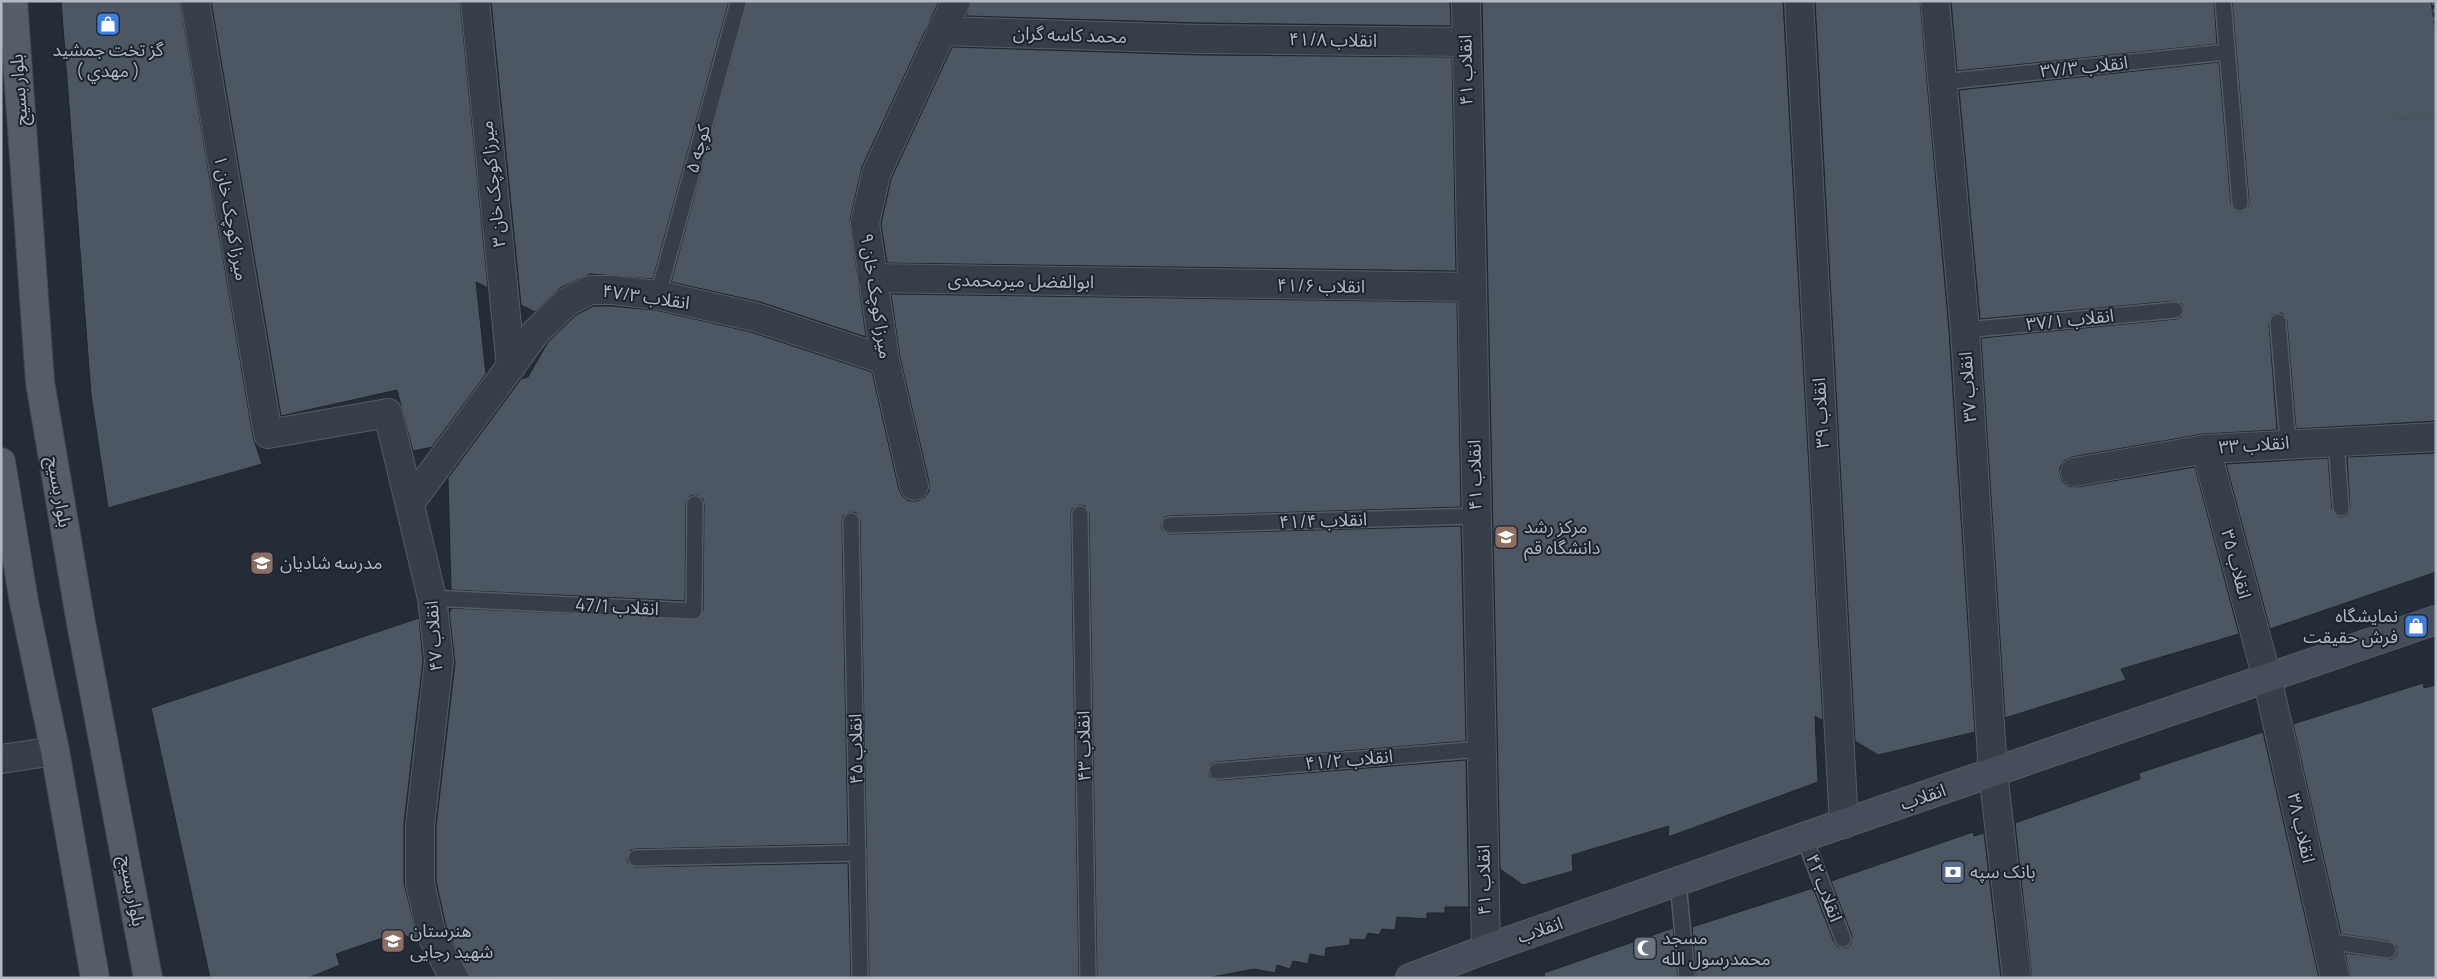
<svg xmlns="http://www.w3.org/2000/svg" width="2437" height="979" font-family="Manrope,'Noto Sans Arabic',sans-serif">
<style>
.building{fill:#4c5763;stroke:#1e252f}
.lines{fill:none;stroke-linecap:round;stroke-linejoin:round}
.lane-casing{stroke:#555c66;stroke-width:18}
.street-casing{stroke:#555c66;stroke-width:30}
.secondary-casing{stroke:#555c66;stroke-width:30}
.primary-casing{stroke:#434a54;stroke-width:30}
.path{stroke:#455658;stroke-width:3;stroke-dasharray:4 4;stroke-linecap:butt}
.lane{stroke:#373e48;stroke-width:15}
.street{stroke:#373e48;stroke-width:28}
.secondary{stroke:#454e5a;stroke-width:28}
.primary{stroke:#555d68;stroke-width:28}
.labels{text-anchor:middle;stroke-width:4;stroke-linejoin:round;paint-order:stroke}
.street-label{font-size:18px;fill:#b2b9c4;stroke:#1c232d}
.poi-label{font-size:18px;fill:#b2b9c4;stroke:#1c232d;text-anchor:start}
</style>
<rect width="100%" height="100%" fill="#242d37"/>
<g class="building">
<polygon points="61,1 180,1 253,437 262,464 108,508 91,395"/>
<polygon points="211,1 460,1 488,288 476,282 486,374 432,447 413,451 397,390 281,416"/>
<polygon points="491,1 729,1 653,279 590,274 560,288 535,312 521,305"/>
<polygon points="747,1 939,1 862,167 850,220 866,337 760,302 671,282"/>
<polygon points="971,1 1450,1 1451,26 1200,23 966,16"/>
<polygon points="1482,1 1783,1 1823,721 1815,716 1818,782 1668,837 1669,826 1572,855 1573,871 1523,885 1500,869"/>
<polygon points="1815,1 1920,1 1949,331 1975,732 1878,755 1855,741"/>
<polygon points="1951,1 2214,1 2217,44 1957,71"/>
<polygon points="2232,1 2431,1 2436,35 2436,421 2296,429 2287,321 2282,313 2272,315 2269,323 2277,430 2203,434 2072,457 2065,460 2060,467 2060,474 2063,482 2069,486 2077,487 2195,467 2239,634 2121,669 2126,680 2005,718 1981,338 2176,319 2181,317 2184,310 2182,304 2174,301 1980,319 1959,90 2219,62 2231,204 2236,211 2241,212 2248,207 2249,202"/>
<polygon points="952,47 1200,55 1452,57 1456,271 887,263 881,224 891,179"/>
<polygon points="891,294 1457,302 1461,507 1170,516 1165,517 1161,525 1162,530 1170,534 1461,526 1466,741 1216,762 1211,764 1208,771 1210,777 1218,780 1466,760 1469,907 1445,907 1445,913 1427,913 1427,919 1397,917 1395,930 1382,929 1379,935 1368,933 1365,940 1350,939 1350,945 1326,948 1325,957 1310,954 1308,964 1293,961 1290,969 1277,965 1275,973 1254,969 1207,978 1097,978 1089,514 1085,506 1079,505 1072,509 1071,514 1079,978 869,978 860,521 856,513 850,512 843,516 842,521 848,844 636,849 631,850 627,858 628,863 636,867 848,863 851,978 469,977 447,931 436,881 436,826 455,663 449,611 451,611 451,608 698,619 703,611 704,504 703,499 696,495 690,496 686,503 685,601 451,590 448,478 521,379 528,377 548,342 576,315 594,306 611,306 655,310 751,332 872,372 899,490 902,496 909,501 918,501 925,497 929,491 929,482 900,357"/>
<polygon points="2436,453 2436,572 2270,629 2226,464 2328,458 2332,509 2337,516 2341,517 2347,515 2350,508 2347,457"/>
<polygon points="419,618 423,661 404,823 404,883 419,944 400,932 336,954 340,965 308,978 210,978 151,708"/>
<polygon points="2423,683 2424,688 2436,685 2436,978 2350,978 2345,953 2391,959 2396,955 2397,947 2389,941 2341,934 2293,724"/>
<polygon points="2263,732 2319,978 2032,978 2015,823 2140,779 2139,773"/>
<polygon points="1973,832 1974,836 1984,833 2001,978 1696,978 1692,927 1813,888 1834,942 1838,947 1846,948 1851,944 1852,936 1831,881"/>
<polygon points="1673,928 1678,978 1545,978 1544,973"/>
</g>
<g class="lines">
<g class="lane-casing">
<g id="lane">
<polyline points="2223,1 2240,203"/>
<polyline points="1942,82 2226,52"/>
<polyline points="658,295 738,3"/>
<polyline points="2278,322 2288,443"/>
<polyline points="1965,330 2175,310"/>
<polyline points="2336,442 2341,508"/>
<polyline points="1080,514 1088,978"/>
<polyline points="851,521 860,978"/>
<polyline points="1170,525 1476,516"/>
<polyline points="432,598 694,611 695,504"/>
<polyline points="1217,771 1481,749"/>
<polyline points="1804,837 1843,939"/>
<polyline points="636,858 858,853"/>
<polyline points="1678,882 1687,978"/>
<polyline points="2327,941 2388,950"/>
</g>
</g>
<g class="street-casing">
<g id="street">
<polyline points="195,1 268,434 388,413 432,598 439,661 420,825 420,883 432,936 454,978"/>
<polyline points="475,1 511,367"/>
<polyline points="1466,1 1486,949"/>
<polyline points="1799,1 1844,824"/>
<polyline points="1935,1 1965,330 1993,773 2017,978"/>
<polyline points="941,31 1200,39 1466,42"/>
<polyline points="872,278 1471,287"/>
<polyline points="2206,449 2267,678 2335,978"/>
<polyline points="2075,472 2206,449 2436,437"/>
<polyline points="914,486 885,360 865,223 876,174 956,1"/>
<polyline points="410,503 536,332 567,302 590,290 612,290 658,295 755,317 885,360"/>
<polyline points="1,759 55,751"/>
</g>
</g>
<g class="secondary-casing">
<polyline id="secondary" points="1410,978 1486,949 1804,837 2436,620"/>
</g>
<g class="primary-casing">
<g id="primary">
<polyline points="13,1 40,382 81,623 148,978"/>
<polyline points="1,462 24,602 55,751 95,978"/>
</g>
</g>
<g class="path">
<polyline points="2433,1 2436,30"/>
<polyline points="2397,119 2436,115"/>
</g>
<use href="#lane" class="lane"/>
<use href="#street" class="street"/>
<use href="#secondary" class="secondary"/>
<use href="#primary" class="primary"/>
</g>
<defs>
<g id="shop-square" transform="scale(1.25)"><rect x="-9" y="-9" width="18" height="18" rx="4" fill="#3f7fe0" stroke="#1c232d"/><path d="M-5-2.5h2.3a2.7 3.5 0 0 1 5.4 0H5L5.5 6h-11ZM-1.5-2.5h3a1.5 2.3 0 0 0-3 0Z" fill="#fff"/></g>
<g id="university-square" transform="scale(1.25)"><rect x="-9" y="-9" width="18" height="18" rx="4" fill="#8d6e63" stroke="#1c232d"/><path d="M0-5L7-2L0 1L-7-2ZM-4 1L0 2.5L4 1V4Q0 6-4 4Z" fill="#fff"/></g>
<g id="school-square" transform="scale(1.25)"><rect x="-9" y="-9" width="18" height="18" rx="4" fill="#8d6e63" stroke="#1c232d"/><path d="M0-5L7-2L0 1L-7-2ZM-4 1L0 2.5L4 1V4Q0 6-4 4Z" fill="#fff"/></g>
<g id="bank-square" transform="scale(1.25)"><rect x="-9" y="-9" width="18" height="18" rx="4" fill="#5c6f8a" stroke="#1c232d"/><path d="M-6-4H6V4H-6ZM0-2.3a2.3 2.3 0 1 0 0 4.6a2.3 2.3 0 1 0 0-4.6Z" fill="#fff"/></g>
<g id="mosque-square" transform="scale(1.25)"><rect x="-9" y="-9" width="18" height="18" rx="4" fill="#6b7280" stroke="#1c232d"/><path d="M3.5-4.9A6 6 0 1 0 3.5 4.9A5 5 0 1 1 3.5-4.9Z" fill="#fff"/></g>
</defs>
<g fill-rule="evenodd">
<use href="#shop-square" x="108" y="24"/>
<use href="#university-square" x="1506" y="537"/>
<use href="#school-square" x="262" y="563"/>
<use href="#shop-square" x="2416" y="626"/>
<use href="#bank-square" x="1953" y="872"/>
<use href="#school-square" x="393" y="941"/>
<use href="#mosque-square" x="1645" y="948"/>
</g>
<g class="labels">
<g class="street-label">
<text transform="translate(1070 35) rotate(2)" y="6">محمد کاسه گران</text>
<text transform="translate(1333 40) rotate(1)" y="6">انقلاب ۴۱/۸</text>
<text transform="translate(2084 67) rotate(-6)" y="6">انقلاب ۳۷/۳</text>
<text transform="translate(1466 70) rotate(-91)" y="6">انقلاب ۴۱</text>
<text transform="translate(19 90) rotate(-94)" y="6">بلوار بسیج</text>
<text transform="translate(698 149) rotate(-75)" y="6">کوچه ۵</text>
<text transform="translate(493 184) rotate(-96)" y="6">میرزا کوچک خان ۳</text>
<text transform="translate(231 218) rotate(80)" y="6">میرزا کوچک خان ۱</text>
<text transform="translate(1021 281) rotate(1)" y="6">ابوالفضل میرمحمدی</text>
<text transform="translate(1321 286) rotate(1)" y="6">انقلاب ۴۱/۶</text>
<text transform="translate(876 296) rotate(81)" y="6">میرزا کوچک خان ۹</text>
<text transform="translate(646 297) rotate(8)" y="6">انقلاب ۴۷/۳</text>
<text transform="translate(2070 320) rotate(-6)" y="6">انقلاب ۳۷/۱</text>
<text transform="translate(1968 387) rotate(-94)" y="6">انقلاب ۳۷</text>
<text transform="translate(1821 413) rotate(-93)" y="6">انقلاب ۳۹</text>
<text transform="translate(2254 445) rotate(-4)" y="6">انقلاب ۳۳</text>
<text transform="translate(1475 475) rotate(-91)" y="6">انقلاب ۴۱</text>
<text transform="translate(59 492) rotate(80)" y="6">بلوار بسیج</text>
<text transform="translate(1323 521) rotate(-2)" y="6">انقلاب ۴۱/۴</text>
<text transform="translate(2236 564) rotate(75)" y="6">انقلاب ۳۵</text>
<text transform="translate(617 607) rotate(3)" y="6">انقلاب 47/1</text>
<text transform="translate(434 636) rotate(-94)" y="6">انقلاب ۴۷</text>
<text transform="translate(1084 746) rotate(-91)" y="6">انقلاب ۴۳</text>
<text transform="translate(856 749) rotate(-91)" y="6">انقلاب ۴۵</text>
<text transform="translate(1349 760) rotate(-5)" y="6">انقلاب ۴۱/۲</text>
<text transform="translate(1923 797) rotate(-19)" y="6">انقلاب</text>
<text transform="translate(2301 828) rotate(77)" y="6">انقلاب ۳۸</text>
<text transform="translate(1484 880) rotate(-91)" y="6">انقلاب ۴۱</text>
<text transform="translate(1824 888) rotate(69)" y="6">انقلاب ۴۲</text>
<text transform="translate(132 891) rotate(79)" y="6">بلوار بسیج</text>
<text transform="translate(1540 930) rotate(-19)" y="6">انقلاب</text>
</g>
<g class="poi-label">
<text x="108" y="56" text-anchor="middle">گز تخت جمشيد<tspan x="108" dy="21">( مهدي )</tspan></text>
<text x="1524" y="533">مرکز رشد<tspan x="1524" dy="21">دانشگاه قم</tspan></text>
<text x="280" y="569">مدرسه شادیان</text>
<text x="2398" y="622" text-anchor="end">نمایشگاه<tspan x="2398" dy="21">فرش حقیقت</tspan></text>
<text x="1970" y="878">بانک سپه</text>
<text x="410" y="937">هنرستان<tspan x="410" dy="21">شهید رجایی</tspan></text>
<text x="1662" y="944">مسجد<tspan x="1662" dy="21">محمدرسول الله</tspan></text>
</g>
</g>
<rect width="2437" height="979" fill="none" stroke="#b2b9c4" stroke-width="5"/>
</svg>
